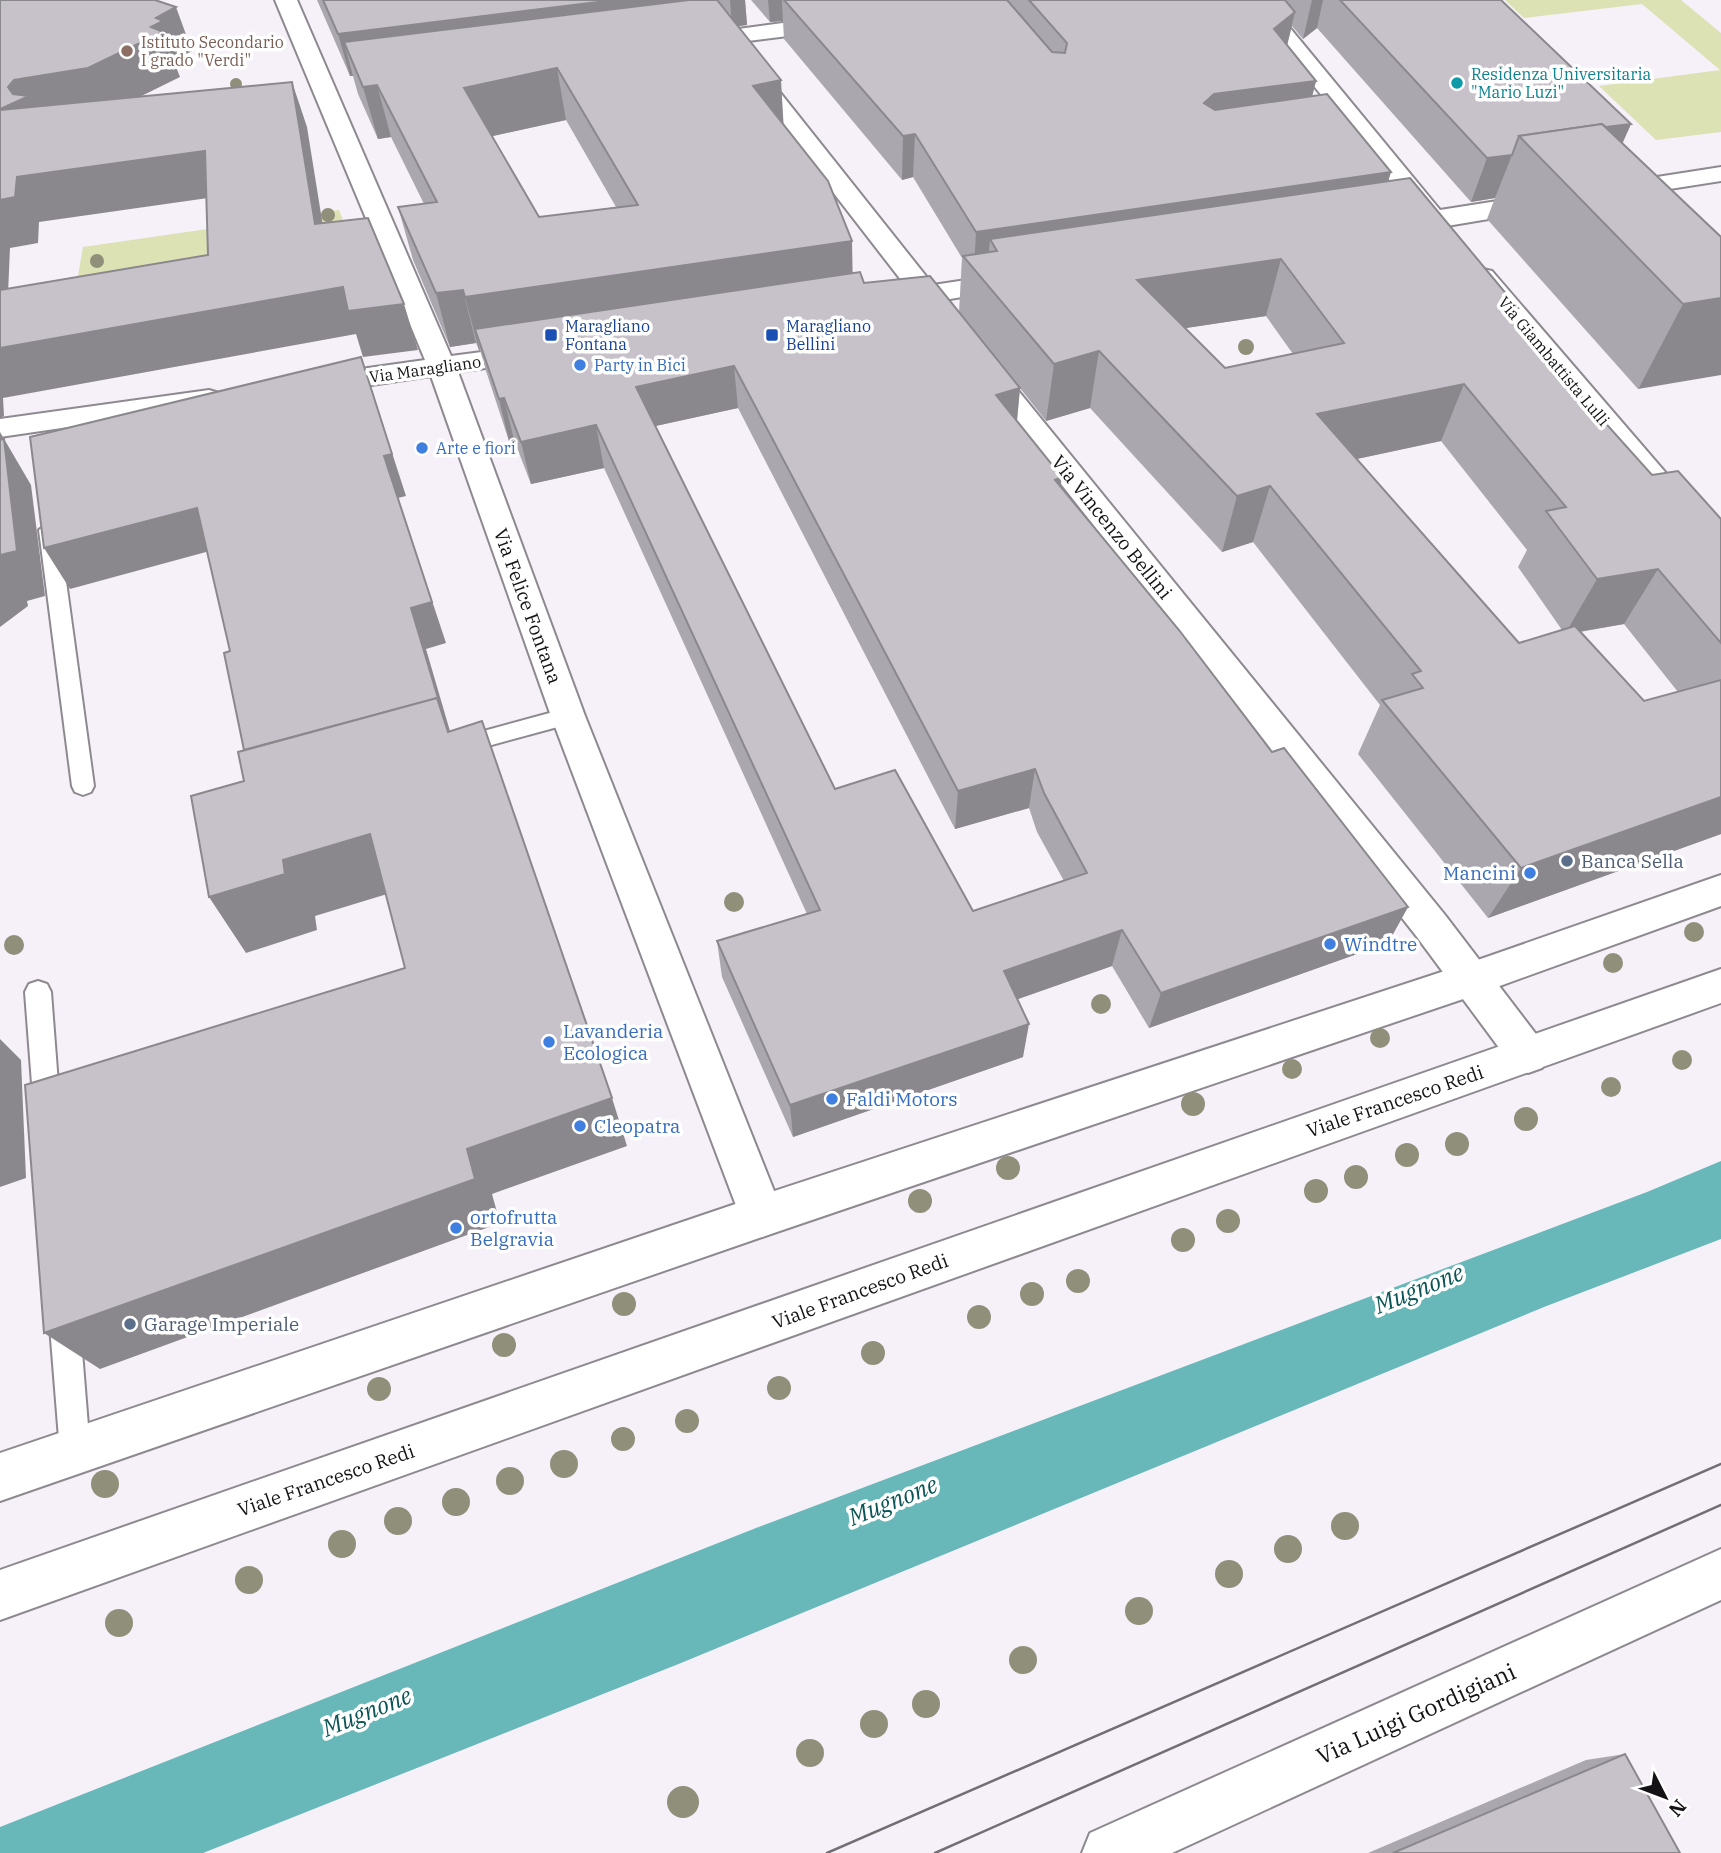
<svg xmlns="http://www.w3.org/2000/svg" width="1721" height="1853" font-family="'IBM Plex Serif',serif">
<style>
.green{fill:#dde2b5}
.water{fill:#68b8b9}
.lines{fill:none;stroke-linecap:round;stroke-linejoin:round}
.lane-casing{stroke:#8e8990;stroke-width:4}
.street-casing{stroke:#8e8990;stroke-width:4}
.secondary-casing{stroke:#8e8990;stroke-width:4}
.primary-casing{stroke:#8e8990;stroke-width:4}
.lane{fill:#fff;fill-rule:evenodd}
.street{fill:#fff;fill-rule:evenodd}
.secondary{fill:#fff;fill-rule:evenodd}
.primary{fill:#fff;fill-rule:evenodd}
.tram{stroke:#726e73;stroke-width:2.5}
.tree{fill:#908f7a}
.wall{fill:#aba7ae;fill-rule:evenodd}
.shaded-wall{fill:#8b888d}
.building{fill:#c7c2ca;stroke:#8b888d;stroke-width:2;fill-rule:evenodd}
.education-dot{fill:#8d6e63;stroke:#fff;stroke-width:2.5}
.culture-dot{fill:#0f9aa8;stroke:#fff;stroke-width:2.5}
.transit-dot{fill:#1a4fb4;stroke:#fff;stroke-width:2.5}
.shop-dot{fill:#3f7fe0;stroke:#fff;stroke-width:2.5}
.service-dot{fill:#5c6f8a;stroke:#fff;stroke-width:2.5}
.labels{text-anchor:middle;stroke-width:7;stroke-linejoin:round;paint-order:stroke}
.far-education-label{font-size:16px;fill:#785e54;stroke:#fff;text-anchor:start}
.far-culture-label{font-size:16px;fill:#0d838f;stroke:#fff;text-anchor:start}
.far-transit-label{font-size:16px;fill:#164399;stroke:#fff;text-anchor:start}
.far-street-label{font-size:16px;fill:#141215;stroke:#fff}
.far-shop-label{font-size:16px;fill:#366cbe;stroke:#fff;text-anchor:start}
.street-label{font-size:19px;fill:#141215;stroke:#fff}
.service-label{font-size:19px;fill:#4e5e75;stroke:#fff;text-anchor:start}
.shop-label{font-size:19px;fill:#366cbe;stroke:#fff;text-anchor:start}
.near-street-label{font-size:23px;fill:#141215;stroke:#fff}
.near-water-label{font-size:24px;font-style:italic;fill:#0c5556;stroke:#fff}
</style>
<rect width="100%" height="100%" fill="#f6f0f8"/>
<g class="green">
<polygon points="1505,0 1681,0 1721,33 1721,132 1656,140 1599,86 1720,70 1642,4 1524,18"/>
<polygon points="339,210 358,257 72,310 83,247"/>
</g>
<polygon class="water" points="1721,1161 1721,1239 1544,1307 681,1663 203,1853 0,1853 0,1827 756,1528 1647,1192"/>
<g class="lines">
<g class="lane-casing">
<g id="lane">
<polygon points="49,523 59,530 94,786 91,792 83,795 75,792 72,786 39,530"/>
<polygon points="568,708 576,710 579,716 576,722 455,755 447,753 444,747 447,741"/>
<polygon points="38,981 47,984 51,992 60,1110 56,1119 47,1122 38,1119 34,1110 25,992 29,984"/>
<polygon points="64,1300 74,1304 79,1314 90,1451 86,1462 75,1466 64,1462 60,1451 49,1314 54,1304"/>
</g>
</g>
<g class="street-casing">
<g id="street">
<polygon points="275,0 297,0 451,356 535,345 545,347 549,353 545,359 535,361 458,372 585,716 784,1216 778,1231 762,1237 746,1231 740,1216 551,716 431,376 318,393 308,390 304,384 308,378 318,375 425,360"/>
<path d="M685,0H707L731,30L836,16L844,18L847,23L844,28L836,30L740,42L933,285L1013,273L1022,275L1026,281L1022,287L944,300L952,310L948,316C932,320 928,315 919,303L889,308L879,306L876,300L879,294L908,289L719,45H697L694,40L697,35L710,33Z"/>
<polygon points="1245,0 1267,0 1440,210 1542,194 1551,197 1555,202 1551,207 1542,210 1435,228 1391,233 1382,230 1378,225 1382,220 1416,213"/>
<polygon points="1721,167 1721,181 1612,198 1603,196 1600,191 1603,186 1612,184"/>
<polygon points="1483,269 1492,271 1721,537 1721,569 1710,566 1474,283 1470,277 1474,271"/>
<polygon points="984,358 994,361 1445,915 1542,1042 1548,1055 1542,1068 1528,1073 1514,1068 1417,937 974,373 970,367 974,361"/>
<polygon points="209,390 219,393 223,399 219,405 0,437 0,419"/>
</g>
</g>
<g class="secondary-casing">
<polygon id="secondary" points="1721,1549 1721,1600 1172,1853 1082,1853 1090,1833"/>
</g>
<g class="primary-casing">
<g id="primary">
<polygon points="1721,875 1721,906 1472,996 762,1237 0,1501 0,1453 762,1195 1472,962"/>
<polygon points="1721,969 1721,1003 0,1620 0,1570"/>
</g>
</g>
<use href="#lane" class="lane"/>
<use href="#street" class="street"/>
<use href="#secondary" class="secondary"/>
<use href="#primary" class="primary"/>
<g class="tram">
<polyline points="827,1853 1721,1464"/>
<polyline points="935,1853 1721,1505"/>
</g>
</g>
<g class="tree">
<circle cx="236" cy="84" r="6"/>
<circle cx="328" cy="215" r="7"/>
<circle cx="97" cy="261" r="7"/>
<circle cx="1246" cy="347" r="8"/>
<circle cx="734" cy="902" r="10"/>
<circle cx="1694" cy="932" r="10"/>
<circle cx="14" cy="945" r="10"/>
<circle cx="1613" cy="963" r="10"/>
<circle cx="1101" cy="1004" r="10"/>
<circle cx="1380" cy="1038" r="10"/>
<circle cx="1682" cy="1060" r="10"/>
<circle cx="1292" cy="1069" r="10"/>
<circle cx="1611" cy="1087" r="10"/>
<circle cx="1193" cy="1104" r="12"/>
<circle cx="1526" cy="1119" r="12"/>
<circle cx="1457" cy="1144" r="12"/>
<circle cx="1407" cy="1155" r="12"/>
<circle cx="1008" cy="1168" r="12"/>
<circle cx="1356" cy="1177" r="12"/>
<circle cx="1316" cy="1191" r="12"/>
<circle cx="920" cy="1201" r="12"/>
<circle cx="1228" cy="1221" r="12"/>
<circle cx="1183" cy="1240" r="12"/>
<circle cx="1078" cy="1281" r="12"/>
<circle cx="1032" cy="1294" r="12"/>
<circle cx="624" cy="1304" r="12"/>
<circle cx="979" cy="1317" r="12"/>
<circle cx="504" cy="1345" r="12"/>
<circle cx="873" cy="1353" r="12"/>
<circle cx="779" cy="1388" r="12"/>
<circle cx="379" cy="1389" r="12"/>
<circle cx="687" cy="1421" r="12"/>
<circle cx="623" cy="1439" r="12"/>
<circle cx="564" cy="1464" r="14"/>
<circle cx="510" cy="1481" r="14"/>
<circle cx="105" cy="1484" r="14"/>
<circle cx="456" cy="1502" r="14"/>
<circle cx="398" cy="1521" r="14"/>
<circle cx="1345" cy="1526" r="14"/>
<circle cx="342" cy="1544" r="14"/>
<circle cx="1288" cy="1549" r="14"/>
<circle cx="1229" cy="1574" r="14"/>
<circle cx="249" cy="1580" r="14"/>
<circle cx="1139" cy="1611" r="14"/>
<circle cx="119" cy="1623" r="14"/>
<circle cx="1023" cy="1660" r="14"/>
<circle cx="926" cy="1704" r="14"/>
<circle cx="874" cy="1724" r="14"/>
<circle cx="810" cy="1753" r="14"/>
<circle cx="683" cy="1802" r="16"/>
</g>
<g class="wall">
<path d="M317,0H745L747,25L739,26L852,273L864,283L959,312L962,258L913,177L902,180L784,39L783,21L770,22L751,0H1501L1631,124L1622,143L1721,237L1638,389L1487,219L1495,198L1471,202L1317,28L1303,39L1292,26L1287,45L1316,81L1312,96L1391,172L1388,181L1652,475L1721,519V834L1488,918L1358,754L1380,705L1253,542L1222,552L1090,408L1046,421L1020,388L1017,421L1061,487L1272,752L1408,907L1388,943L1149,1028L1112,966L1018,999L1023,1057L793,1137L722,977L717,941L807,914L604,468L531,484L514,440L509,441L486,371L480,350H479L476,343L450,347L413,260L398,207L424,204L391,137L378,139L358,94L353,76H350ZM566,120L616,207L539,217L492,136ZM1266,316L1293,354L1225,368L1185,328ZM738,408L955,829L1029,808L1037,832L1064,881L973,911L835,789L655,426ZM1441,441L1527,550L1518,567L1562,630L1519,643L1357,459ZM1624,624L1678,692L1644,701L1580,632Z"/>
<polygon points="1625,1754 1680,1853 1368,1853 1586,1760"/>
</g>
<g class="shaded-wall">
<polygon points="614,0 703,0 344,42 353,76 350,76 338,34"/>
<polygon points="730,0 745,0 747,25 732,27"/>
<polygon points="768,0 782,0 783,21 770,22"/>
<polygon points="1312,0 1323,0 1317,28 1303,39"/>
<polygon points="176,7 192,51 177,59 180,65 176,67 180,77 107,113 0,112 8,87 14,80 151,27 156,18"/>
<polygon points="1295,12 1285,54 1274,29"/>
<polygon points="557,68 566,120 475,140 464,88"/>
<polygon points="781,80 784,132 753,86"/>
<polygon points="1316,81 1305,124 1206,137 1204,103 1214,94"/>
<polygon points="292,82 307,127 330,270 315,224"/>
<polygon points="377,85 391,137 378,139 363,87"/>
<polygon points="1631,124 1612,167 1555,133"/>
<polygon points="915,134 913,177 902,180 903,136"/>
<polygon points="205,151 222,196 39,222 38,243 10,248 6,340 0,328 0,200 17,177"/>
<polygon points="1512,155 1495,198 1471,202 1487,158"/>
<polygon points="1391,172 1377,215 997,251 990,239 987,274 974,270 976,232"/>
<polygon points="852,241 853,295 475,329 480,350 479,350 465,297"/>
<polygon points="1281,259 1266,316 1127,337 1137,280"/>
<polygon points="343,287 404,304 418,350 363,357 356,334 3,398 4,416 0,418 0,348"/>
<polygon points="463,290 476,343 450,347 436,293"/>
<polygon points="1721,298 1721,375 1638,389 1683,304"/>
<polygon points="1518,308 1494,365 1504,310"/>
<polygon points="1099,351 1090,408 1046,421 1054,364"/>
<polygon points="361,357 406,496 398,498 446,643 426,649 452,738 266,789 411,608 384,456"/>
<polygon points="734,366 738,408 642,429 636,387"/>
<polygon points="1464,384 1441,441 1300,471 1317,414"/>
<polygon points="1020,388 1016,430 996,395"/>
<polygon points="504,398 514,440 509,441 499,399"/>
<polygon points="596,425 604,468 531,484 521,442"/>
<polygon points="0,432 31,485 45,596 27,601 28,606 0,627"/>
<polygon points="1062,477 1056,519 1055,480"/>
<polygon points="1270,486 1253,542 1222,552 1237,496"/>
<polygon points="197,508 217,549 70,589 44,548"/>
<polygon points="1658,569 1624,624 1565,634 1597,579"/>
<polygon points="1035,769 1029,808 955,829 958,791"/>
<polygon points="1721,797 1721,834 1488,918 1521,868"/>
<polygon points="370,834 397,891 315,916 317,930 246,953 209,897 283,860"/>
<polygon points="1408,907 1388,943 1149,1028 1161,993"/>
<polygon points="1122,930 1112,966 998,1006 1004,971"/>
<polygon points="1029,1024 1023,1057 793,1137 790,1105"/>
<polygon points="0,1039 21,1060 26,1178 0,1187"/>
<polygon points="612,1098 627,1146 492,1194 500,1223 100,1369 44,1333 467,1149"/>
</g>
<g class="building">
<polygon points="0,0 155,0 176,7 156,18 163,21 151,27 163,32 88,68 14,80 8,87 13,94 29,96 0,109"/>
<polygon points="323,0 614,0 338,34"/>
<path d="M689,0H717L781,80L753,86L828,181L852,241L465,297L463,290L436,293L398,207L437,202L377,85L363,87L344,42ZM557,68L638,205L539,217L464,88Z"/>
<polygon points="784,0 1007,0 1052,52 1065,53 1067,43 1029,0 1285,0 1295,12 1274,29 1316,81 1214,94 1204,103 1215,110 1327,94 1391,172 976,232 915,134 903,136"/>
<polygon points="1340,0 1501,0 1631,124 1606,127 1602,124 1519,136 1512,155 1487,158"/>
<polygon points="292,82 315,224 368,218 404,304 348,311 343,287 0,348 0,290 208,255 205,151 17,177 15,197 0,200 0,110"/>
<polygon points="1602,124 1721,237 1721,298 1683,304 1519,136"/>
<path d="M1410,178L1518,308L1504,310L1652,475L1678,471L1721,519V643L1658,569L1597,579L1546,511L1566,507L1464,384L1317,414L1519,643L1575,626L1644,701L1721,680V797L1521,868L1382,700L1423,688L1412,674L1421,671L1270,486L1237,496L1099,351L1054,364L963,256L997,251L990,239ZM1281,259L1344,343L1225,368L1137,280Z"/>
<path d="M860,272L864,283L930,276L1020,388L996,395L1062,477L1055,480L1179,630L1272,752L1284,748L1408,907L1161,993L1122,930L1004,971L1029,1024L790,1105L717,941L820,910L596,425L521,442L504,398L499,399L475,329ZM734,366L958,791L1035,769L1044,793L1087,873L973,911L895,770L835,789L636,387Z"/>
<polygon points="361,357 392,454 384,456 432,602 411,608 438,698 244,750 224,653 230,651 197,508 44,548 30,437"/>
<polygon points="4,439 17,551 0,555 0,440"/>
<polygon points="437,698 448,732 482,721 612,1098 467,1149 475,1179 44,1333 25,1085 405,968 370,834 283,860 285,874 209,897 191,796 244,781 238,752"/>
<polygon points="1625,1754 1680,1853 1393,1853"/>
</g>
<circle class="education-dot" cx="127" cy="51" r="7"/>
<circle class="culture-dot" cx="1457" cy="83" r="7"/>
<g class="transit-dot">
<rect x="544" y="328" width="14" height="14" rx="3.5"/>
<rect x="765" y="328" width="14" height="14" rx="3.5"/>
</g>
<g class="shop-dot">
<circle cx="580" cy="365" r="7"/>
<circle cx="422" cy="448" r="7"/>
<circle cx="1530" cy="873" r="7"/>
<circle cx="1330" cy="944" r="7"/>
<circle cx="549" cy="1042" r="7"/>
<circle cx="832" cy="1099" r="7"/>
<circle cx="580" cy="1126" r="7"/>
<circle cx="456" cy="1228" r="7"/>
</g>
<g class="service-dot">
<circle cx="1567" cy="861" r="7"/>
<circle cx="130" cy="1324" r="7"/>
</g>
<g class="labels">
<g class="far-education-label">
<text x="141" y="48">Istituto Secondario<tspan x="141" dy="18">I grado "Verdi"</tspan></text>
</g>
<g class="far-culture-label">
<text x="1471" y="80">Residenza Universitaria<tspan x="1471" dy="18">"Mario Luzi"</tspan></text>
</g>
<g class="far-transit-label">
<text x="565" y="332">Maragliano<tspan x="565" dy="18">Fontana</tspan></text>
<text x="786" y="332">Maragliano<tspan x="786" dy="18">Bellini</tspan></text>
</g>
<g class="far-street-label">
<text transform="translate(1554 361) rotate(50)" y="6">Via Giambattista Lulli</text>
<text transform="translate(425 369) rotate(-8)" y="6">Via Maragliano</text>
</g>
<g class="far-shop-label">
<text x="594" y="371">Party in Bici</text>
<text x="436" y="454">Arte e fiori</text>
</g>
<g class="street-label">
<text transform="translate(1112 527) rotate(51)" y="7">Via Vincenzo Bellini</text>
<text transform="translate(528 606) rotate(70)" y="7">Via Felice Fontana</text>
<text transform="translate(1395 1101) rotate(-19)" y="7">Viale Francesco Redi</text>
<text transform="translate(860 1291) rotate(-20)" y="7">Viale Francesco Redi</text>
<text transform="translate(326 1480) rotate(-19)" y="7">Viale Francesco Redi</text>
</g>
<g class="service-label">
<text x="1581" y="868">Banca Sella</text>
<text x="144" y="1331">Garage Imperiale</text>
</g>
<g class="shop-label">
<text x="1516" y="880" text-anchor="end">Mancini</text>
<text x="1344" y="951">Windtre</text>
<text x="563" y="1038">Lavanderia<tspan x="563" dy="22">Ecologica</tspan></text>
<text x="846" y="1106">Faldi Motors</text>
<text x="594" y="1133">Cleopatra</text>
<text x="470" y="1224">ortofrutta<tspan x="470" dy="22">Belgravia</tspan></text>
</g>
<g class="near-street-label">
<text transform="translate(1416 1714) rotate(-24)" y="8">Via Luigi Gordigiani</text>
</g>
<g class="near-water-label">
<text transform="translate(1419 1289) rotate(-22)" y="8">Mugnone</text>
<text transform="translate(893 1501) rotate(-22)" y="8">Mugnone</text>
<text transform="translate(367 1712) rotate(-22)" y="8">Mugnone</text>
</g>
</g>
<g transform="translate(1665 1797) rotate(132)" stroke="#ffffff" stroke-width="5" paint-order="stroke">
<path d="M0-5L12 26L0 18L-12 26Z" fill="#141215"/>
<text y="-10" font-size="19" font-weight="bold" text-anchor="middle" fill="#141215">N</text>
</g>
</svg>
